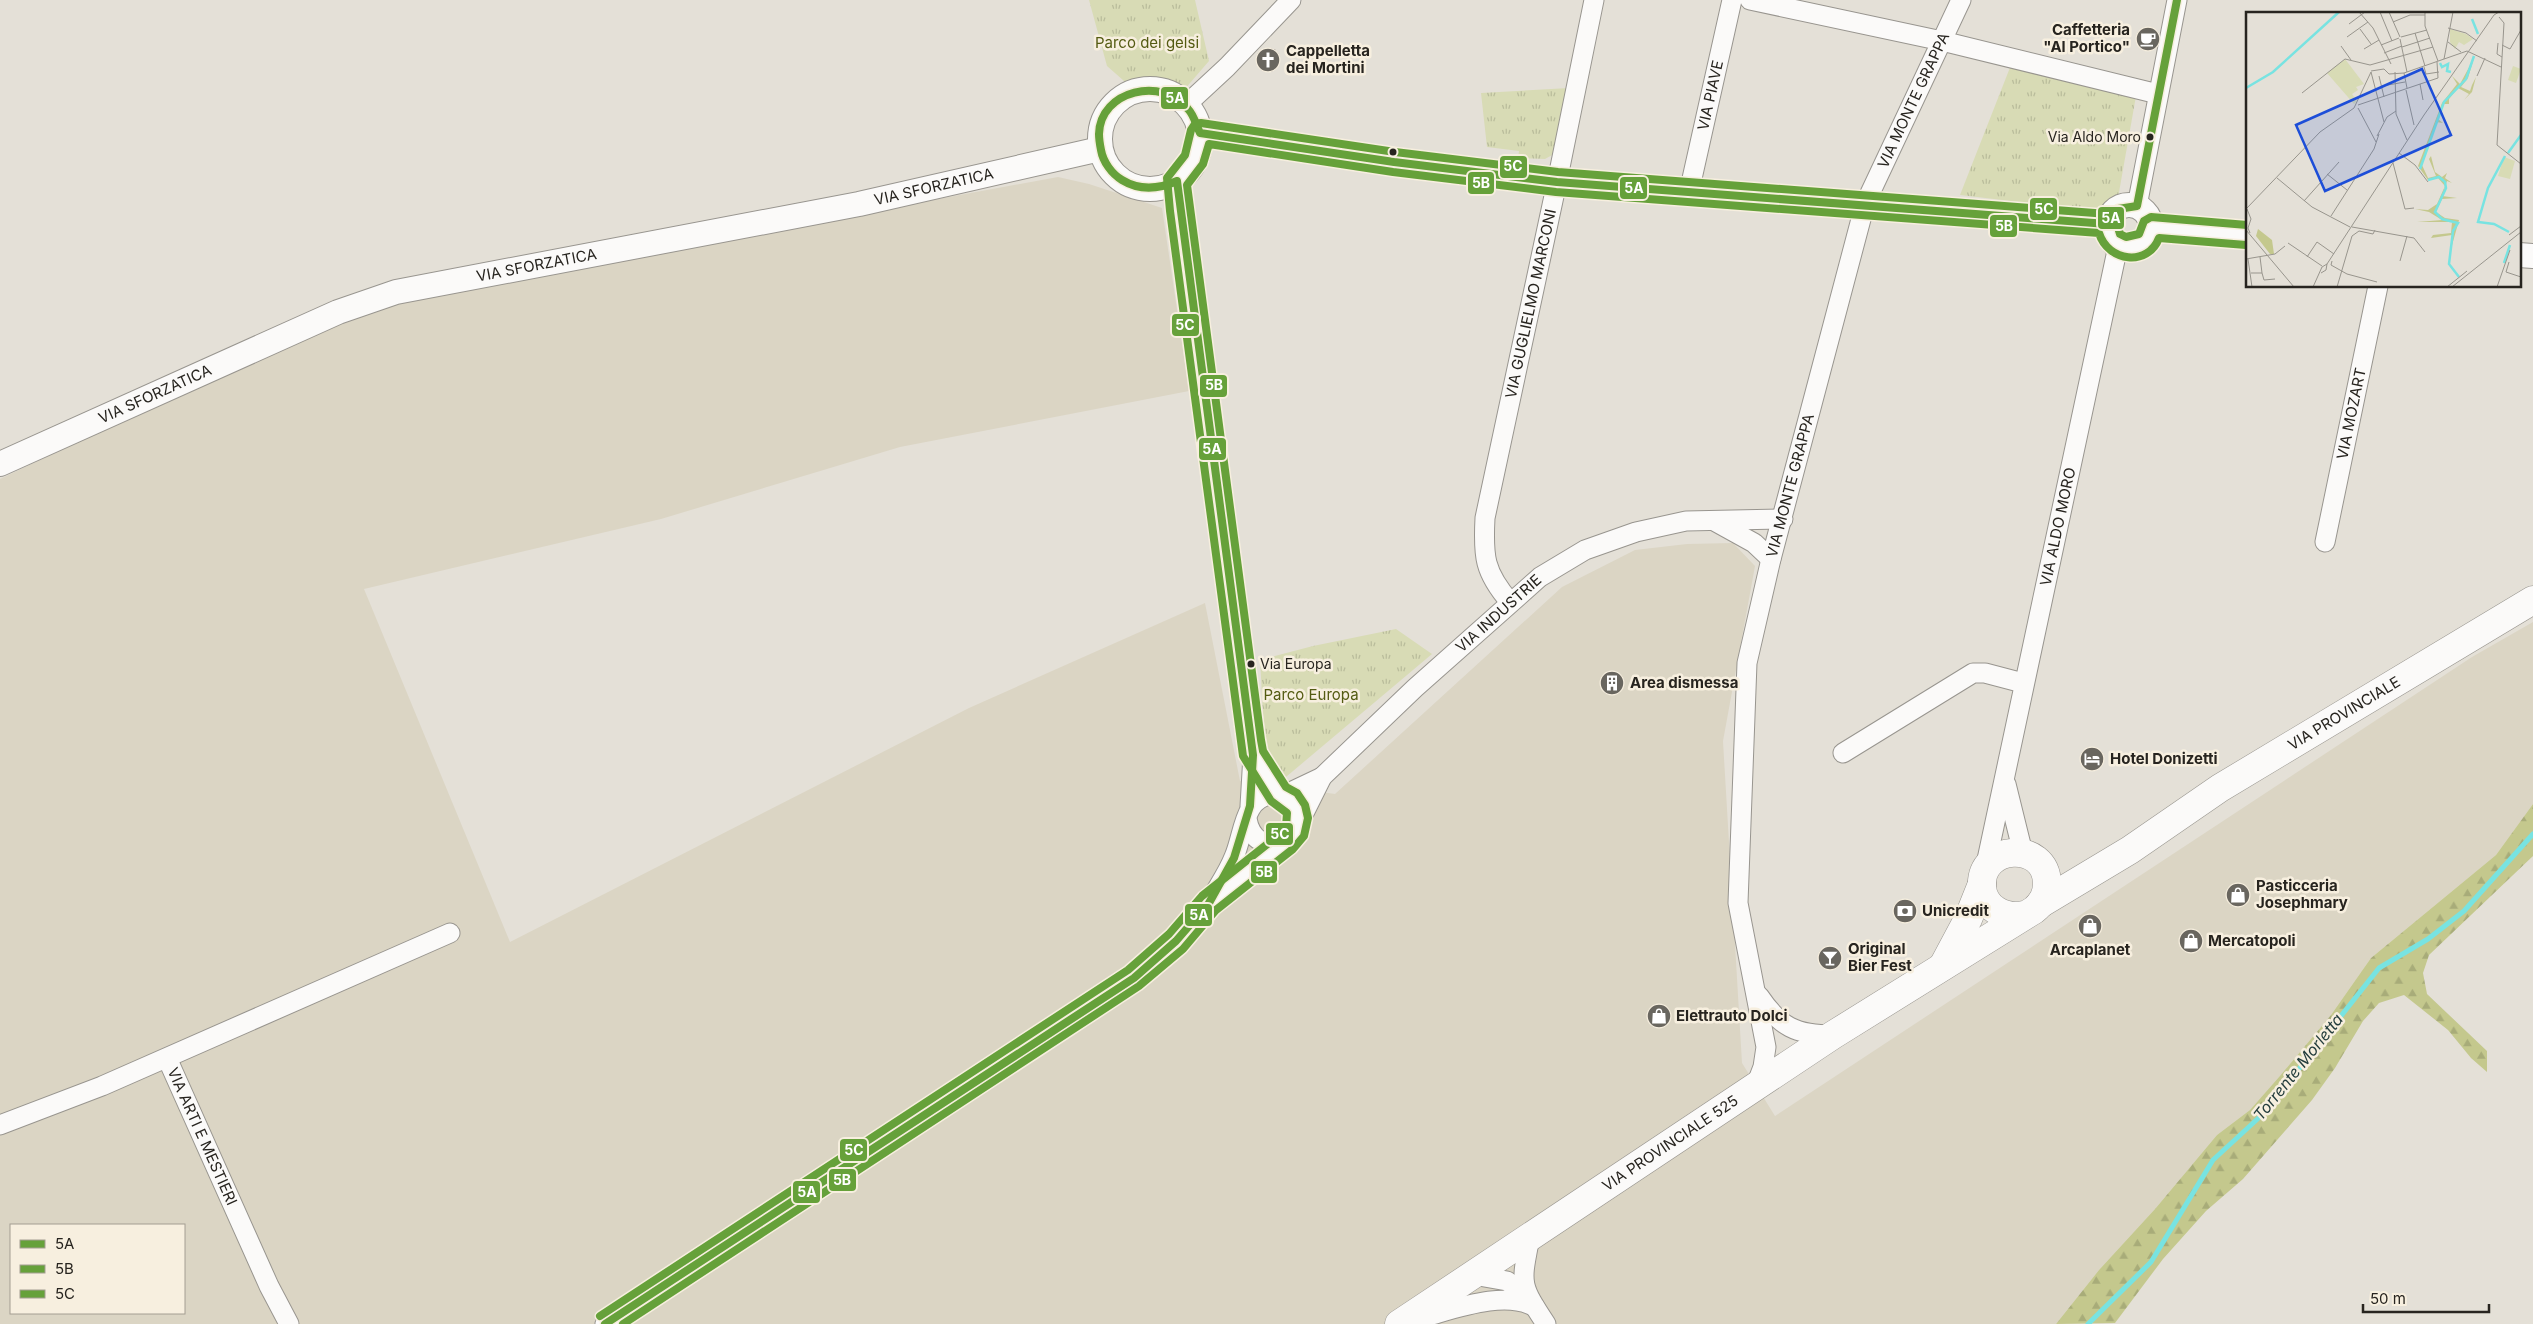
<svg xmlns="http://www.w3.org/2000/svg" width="2533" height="1324" font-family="Inter,sans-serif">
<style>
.built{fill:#dbd5c4;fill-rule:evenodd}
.grass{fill:url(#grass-tufts)}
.forest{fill:url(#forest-firs)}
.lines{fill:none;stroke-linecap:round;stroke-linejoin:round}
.stream{stroke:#78e3e1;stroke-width:5}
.minor-casing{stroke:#98958f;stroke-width:21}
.tertiary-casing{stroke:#98958f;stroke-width:26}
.primary-casing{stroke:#98958f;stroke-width:29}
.minor{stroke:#fbfaf9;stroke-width:19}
.tertiary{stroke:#fbfaf9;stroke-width:24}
.primary{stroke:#fbfaf9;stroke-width:28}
.bus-1-casing{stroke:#f7efdf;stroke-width:11}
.bus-2-casing{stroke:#f7efdf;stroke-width:11}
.bus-3-casing{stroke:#f7efdf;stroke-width:11}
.bus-1{stroke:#66a13a;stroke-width:8}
.bus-2{stroke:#66a13a;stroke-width:8}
.bus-3{stroke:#66a13a;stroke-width:8}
.bus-dot{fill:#27241f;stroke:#f7efdf;stroke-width:2}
.labels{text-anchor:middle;stroke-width:5;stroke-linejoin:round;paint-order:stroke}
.bus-label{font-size:14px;fill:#27241f;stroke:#f7efdf;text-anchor:end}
.poi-label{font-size:15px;font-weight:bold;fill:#27241f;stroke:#f7efdf;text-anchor:start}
.park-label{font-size:15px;fill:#545b12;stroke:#f7efdf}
.street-label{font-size:15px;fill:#27241f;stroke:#f7efdf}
.water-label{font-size:16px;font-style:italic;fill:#243d3d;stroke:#f7efdf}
.inset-river{fill:none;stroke:#78e3e1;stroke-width:2.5}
.inset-road{fill:none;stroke:#98958d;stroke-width:1}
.view{fill:#1d4ed8;fill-opacity:0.15;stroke:#1d4ed8;stroke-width:2.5}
.inset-edge{fill:none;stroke:#27241f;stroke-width:2.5}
.line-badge{stroke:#f7efdf;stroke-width:2}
.badge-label{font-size:14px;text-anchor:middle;font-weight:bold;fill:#fff}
</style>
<defs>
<pattern id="grass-tufts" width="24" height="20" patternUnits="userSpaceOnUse" patternTransform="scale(1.25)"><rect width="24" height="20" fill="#d8dbb5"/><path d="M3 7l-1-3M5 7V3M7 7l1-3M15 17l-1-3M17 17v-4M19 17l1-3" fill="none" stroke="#b9bc9b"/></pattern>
<pattern id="forest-firs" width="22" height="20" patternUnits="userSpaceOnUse" patternTransform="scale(1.25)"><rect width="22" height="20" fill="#c4c88d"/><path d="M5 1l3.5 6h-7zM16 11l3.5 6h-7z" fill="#a8ac79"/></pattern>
</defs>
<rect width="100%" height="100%" fill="#e4e0d7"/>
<path class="built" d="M1058,177L1089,184L1162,208L1189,391L900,447L661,519L364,589L510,942L969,708L1205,603L1240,781L1335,794L1562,587L1635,550L1687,544L1733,543L1755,566L1723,741L1742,1063L1775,1116L2472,657L2533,622V804L2496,855L2371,958L2331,1015L2279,1077L2250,1110L2217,1135L2155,1209L2099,1270L2056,1324H0V479L368,304ZM11,1225H184V1313H11Z"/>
<g class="grass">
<polygon points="1089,0 1195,0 1209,61 1184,90 1160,85 1132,88 1107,66"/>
<polygon points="2011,65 2136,96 2118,198 2097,211 1960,195"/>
<polygon points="1569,88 1554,154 1545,159 1518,158 1519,151 1487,147 1481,93"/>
<path d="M1396,629L1432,654L1280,782C1261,743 1263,702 1260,660L1313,646Z"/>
</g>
<polygon class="forest" points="2533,804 2533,856 2429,955 2423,973 2427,994 2487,1051 2487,1072 2471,1058 2448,1030 2404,995 2379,1003 2363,1021 2335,1068 2312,1100 2243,1179 2206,1211 2163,1259 2115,1323 2056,1324 2099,1270 2155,1209 2217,1135 2250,1110 2279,1077 2331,1015 2371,958 2496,855"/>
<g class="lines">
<polyline class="stream" points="2088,1324 2151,1262 2213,1160 2264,1113 2379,968 2428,939 2464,911 2533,834"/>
<g class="minor-casing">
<g id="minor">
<polyline points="1750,0 1942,41 2158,94"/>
<polyline points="1186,105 1227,67 1291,0"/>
<polyline points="1177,181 1253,755 1250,806"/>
<path id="s1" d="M1689,192L1732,0"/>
<polyline points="2137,206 2177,0"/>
<polyline points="1716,522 1754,543 1771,559"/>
<path id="s2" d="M2325,542L2378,286"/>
<path id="s3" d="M1510,602C1484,572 1483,556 1485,518L1557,182L1594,0"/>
<polyline points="1843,753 1973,673 1985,673 2023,683"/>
<polyline points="1253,755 1279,795"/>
<polyline points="2006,784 2023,853"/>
<polyline points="1282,796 1322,777"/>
<path d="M1247,819C1251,841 1267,849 1287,841"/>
<path id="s4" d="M1985,869L2118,246"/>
<path d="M1214,894C1221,882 1229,870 1234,857C1244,835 1243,796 1273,795C1281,795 1288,798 1293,805C1299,813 1298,820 1296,830"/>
<path d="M1759,996C1780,1027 1796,1035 1833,1035"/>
<path id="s5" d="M167,1058L269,1286L289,1324"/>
<path id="s6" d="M1755,1088L1763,1067L1766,1047L1738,903L1747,663L1771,559L1865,204L1961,0"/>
<polyline points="0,1125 102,1086 450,933"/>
<path d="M1530,1237C1521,1284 1519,1283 1546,1324"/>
<polyline points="1473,1275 1507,1281 1528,1296"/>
<path d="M1417,1319C1450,1311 1503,1289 1535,1307"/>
<path id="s7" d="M605,1324L1134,978L1176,941L1209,903L1287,841L1295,831L1322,777L1415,688L1540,577L1585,550L1636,532L1686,521L1783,519"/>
</g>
</g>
<g class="tertiary-casing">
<g id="tertiary">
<circle cx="1150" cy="139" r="50"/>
<polyline points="1200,133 1394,162 1557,182 2107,224"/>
<circle cx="2129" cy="227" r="22"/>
<polyline points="2152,227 2247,235"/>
<polyline points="2519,255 2533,256"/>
<path id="s8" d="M0,464L338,312L396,292L859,204L1100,149"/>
</g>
</g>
<g class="primary-casing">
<g id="primary">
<path id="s9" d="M2040,904L2130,850L2220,788L2533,600"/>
<polyline points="1944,964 1968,919 1982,884"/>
<path id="s10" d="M1399,1324L1833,1035L2034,910C2043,903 2047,894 2047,883C2046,840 1979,844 1982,887C1984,908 2004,919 2024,915"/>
</g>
</g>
<use href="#minor" class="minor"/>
<use href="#tertiary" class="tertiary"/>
<use href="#primary" class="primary"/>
<g class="bus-1-casing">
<path id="bus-1" d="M605,1324L1134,978L1176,941L1209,903L1234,858L1250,806L1253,755L1177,181C1159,189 1140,191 1122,180C1112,174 1103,162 1101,150C1100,145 1099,139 1099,134C1100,90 1163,76 1188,109C1194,115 1196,125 1200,133L1394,162L1557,182L2107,224L2118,209L2137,206L2177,0"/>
</g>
<g class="bus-2-casing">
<path id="bus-2" d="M623,1324L1139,986L1183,949L1216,910L1293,849L1304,836L1308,818L1305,805L1297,793L1286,787L1263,751L1261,740L1187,185L1203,164L1209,144L1393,172L1556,192L2099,233C2108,262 2148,267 2159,238L2246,245"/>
</g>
<g class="bus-3-casing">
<polyline id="bus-3" points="600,1316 1128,970 1169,934 1202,896 1280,834 1286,827 1287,813 1271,801 1243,756 1170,211 1167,178 1185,155 1191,130 1195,124 1201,123 1395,152 1558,172 2108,214 2115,217 2120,234 2126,237 2139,234 2144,221 2151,217 2247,225"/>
</g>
<use href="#bus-1" class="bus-1"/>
<use href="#bus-2" class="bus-2"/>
<use href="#bus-3" class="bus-3"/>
</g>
<defs>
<g id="cafe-disc" transform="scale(1.25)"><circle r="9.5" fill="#69665f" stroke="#f7efdf"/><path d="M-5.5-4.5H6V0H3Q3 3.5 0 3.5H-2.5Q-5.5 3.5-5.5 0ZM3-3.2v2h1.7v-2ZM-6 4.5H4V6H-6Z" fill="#fff"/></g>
<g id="church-disc" transform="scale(1.25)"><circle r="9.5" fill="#69665f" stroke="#f7efdf"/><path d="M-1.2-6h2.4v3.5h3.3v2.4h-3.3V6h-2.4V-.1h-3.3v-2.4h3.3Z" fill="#fff"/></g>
<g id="building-disc" transform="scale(1.25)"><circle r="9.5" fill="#69665f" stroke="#f7efdf"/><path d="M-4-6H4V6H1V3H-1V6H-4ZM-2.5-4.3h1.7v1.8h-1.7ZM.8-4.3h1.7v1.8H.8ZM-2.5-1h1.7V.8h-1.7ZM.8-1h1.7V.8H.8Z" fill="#fff"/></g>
<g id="hotel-disc" transform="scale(1.25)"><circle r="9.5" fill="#69665f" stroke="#f7efdf"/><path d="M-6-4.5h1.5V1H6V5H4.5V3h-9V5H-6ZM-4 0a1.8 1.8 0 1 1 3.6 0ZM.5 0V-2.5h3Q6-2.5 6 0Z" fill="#fff"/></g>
<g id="shop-disc" transform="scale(1.25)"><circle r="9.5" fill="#69665f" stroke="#f7efdf"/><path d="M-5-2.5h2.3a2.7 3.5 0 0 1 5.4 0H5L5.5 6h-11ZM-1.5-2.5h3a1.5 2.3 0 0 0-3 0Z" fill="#fff"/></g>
<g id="bank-disc" transform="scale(1.25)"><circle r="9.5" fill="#69665f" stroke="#f7efdf"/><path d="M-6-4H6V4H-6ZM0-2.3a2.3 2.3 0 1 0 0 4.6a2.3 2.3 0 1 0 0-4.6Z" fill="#fff"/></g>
<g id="bar-disc" transform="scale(1.25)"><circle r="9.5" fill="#69665f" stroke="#f7efdf"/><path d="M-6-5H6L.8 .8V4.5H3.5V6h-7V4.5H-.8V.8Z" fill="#fff"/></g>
</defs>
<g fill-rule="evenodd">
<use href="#cafe-disc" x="2148" y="39"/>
<use href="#church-disc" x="1268" y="60"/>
<use href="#building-disc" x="1612" y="683"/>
<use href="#hotel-disc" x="2092" y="759"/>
<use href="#shop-disc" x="2238" y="895"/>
<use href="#bank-disc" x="1905" y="911"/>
<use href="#shop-disc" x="2090" y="926"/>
<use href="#shop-disc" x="2191" y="941"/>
<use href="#bar-disc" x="1830" y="958"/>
<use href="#shop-disc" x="1659" y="1016"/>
</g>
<g class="bus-dot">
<circle cx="2150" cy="137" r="4.5"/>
<circle cx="1393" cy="152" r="4.5"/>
<circle cx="1251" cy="664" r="4.5"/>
</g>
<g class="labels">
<g class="bus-label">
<text x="2141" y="142">Via Aldo Moro</text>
<text x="1260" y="669" text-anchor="start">Via Europa</text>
</g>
<g class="poi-label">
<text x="2130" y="35" text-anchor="end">Caffetteria<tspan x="2130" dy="17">"Al Portico"</tspan></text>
<text x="1286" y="56">Cappelletta<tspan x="1286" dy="17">dei Mortini</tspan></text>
<text x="1630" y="688">Area dismessa</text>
<text x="2110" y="764">Hotel Donizetti</text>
<text x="2256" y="891">Pasticceria<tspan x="2256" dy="17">Josephmary</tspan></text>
<text x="1922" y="916">Unicredit</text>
<text x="2208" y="946">Mercatopoli</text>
<text x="1848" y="954">Original<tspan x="1848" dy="17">Bier Fest</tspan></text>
<text x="2090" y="955" text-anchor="middle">Arcaplanet</text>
<text x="1676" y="1021">Elettrauto Dolci</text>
</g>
<g class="park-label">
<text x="1147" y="48">Parco dei gelsi</text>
<text x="1311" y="700">Parco Europa</text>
</g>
<g class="street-label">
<text dy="5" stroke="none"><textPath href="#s1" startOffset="99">VIA PIAVE</textPath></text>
<text dy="5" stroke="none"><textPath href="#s6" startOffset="1018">VIA MONTE GRAPPA</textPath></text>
<text dy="5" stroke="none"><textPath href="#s8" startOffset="980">VIA SFORZATICA</textPath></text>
<text dy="5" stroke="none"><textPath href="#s8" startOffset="575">VIA SFORZATICA</textPath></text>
<text dy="5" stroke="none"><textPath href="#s3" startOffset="310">VIA GUGLIELMO MARCONI</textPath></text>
<text dy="5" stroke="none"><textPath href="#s8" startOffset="170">VIA SFORZATICA</textPath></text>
<text dy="5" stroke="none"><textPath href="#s2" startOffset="131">VIA MOZART</textPath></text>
<text dy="5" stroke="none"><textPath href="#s6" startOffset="612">VIA MONTE GRAPPA</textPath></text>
<text dy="5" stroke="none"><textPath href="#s4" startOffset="350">VIA ALDO MORO</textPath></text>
<text dy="5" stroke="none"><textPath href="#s7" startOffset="1152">VIA INDUSTRIE</textPath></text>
<text dy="5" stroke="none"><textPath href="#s9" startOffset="359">VIA PROVINCIALE</textPath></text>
<text dy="5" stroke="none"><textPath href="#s5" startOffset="86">VIA ARTI E MESTIERI</textPath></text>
<text dy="5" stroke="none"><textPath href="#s10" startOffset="326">VIA PROVINCIALE 525</textPath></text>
</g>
<g class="water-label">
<text transform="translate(2298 1067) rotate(-51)" y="6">Torrente Morletta</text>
</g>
</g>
<g transform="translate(2246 12)">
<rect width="275" height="275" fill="#e4e0d7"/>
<path d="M204,17L220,22L227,27L218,33L213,30L209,37L204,30ZM99,47L118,72L110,75L112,78L106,82L111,89L108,92L81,61ZM258,145L269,149L264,167L252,164Z" fill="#d8dbb5"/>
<path d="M228,46L222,66L215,75L224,79L226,73L230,65L226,80L218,88L223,82L212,76L203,87V92H198L192,107L197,111L190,110L176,153L182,166L190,164L183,147L185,144L189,160L196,165L201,161L199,166L206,171L201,169L196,184L211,186L196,187L190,200L199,206L213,208L205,237L206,223L185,226L187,223L205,221L206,210H171L196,208L183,200L169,197L182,198L191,192L199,174L192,166L182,168L172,154L196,91L211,72L206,64L214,72ZM12,217L26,228L28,242H24L10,224Z" fill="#c4c88d"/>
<path d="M267,54L275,57L270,71L262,68Z" fill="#d8dbb5"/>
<path class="inset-river" d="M226,7L232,22M194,51L196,55L202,52L201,59L205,60M0,76L27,60L93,0M262,141L275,123M259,144L242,176L232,210L248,212L263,220M174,157L198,90L220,67L228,44M182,168L193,165L199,170L200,176L189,200L196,207L212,211L207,219L203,252L213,265M258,251L264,233"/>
<path class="inset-road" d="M113,0L127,16L145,52M134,0L146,29M143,0L154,25M179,0V14L192,49M253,5L258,11L251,133L275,152M147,10L164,3H179M103,12L119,0M202,16L220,21L231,29M114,17L125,32M169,21L179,54M101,25L122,10M155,25L181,18M154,27L161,60M202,30L215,40M252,31L251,42L256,45M135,33L153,26M256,33L264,37L275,18M95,34L105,48M156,35L184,26M118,37L133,28M138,41L156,34M198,47L207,0M178,55L180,62L193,60M125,59L138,57L143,62L158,61L221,39L255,55M125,60L138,110M149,60L150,102L161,128M158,61L161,76M133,64L138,85M231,64L239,46M174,72L177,88M136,74L159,70M160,78L168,113M56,81L99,47L124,53L187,35M112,93L192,66L191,50M112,96L130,130M131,124L141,105L150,99M153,141L169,153L182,170M147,151L159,197L168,196M81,162L101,178M31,166L66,195L104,215M58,189L93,150M1,196L74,120L108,96L125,60M1,197L5,207L2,216L4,221M85,204L128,137L133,122M106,215L168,226L179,240M0,218L48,275M263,223L275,214M71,230L88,242M42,231L76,254M14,245L16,261M61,245L71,230M0,247L29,242L39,234M2,247L6,275M86,249L85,253L101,262L131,270M154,249L161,224M263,250L260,260L275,265M5,261H16L18,268L29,267M75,261L80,258L81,252L178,103L248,3L253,0M67,275L76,255L81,252M91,275L106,224L113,219L127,222L129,218M201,275L221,259M206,275L275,220M251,275L264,238"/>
<path class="view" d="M176,57L205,123L79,179L50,113Z"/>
<rect width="275" height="275" class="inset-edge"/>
</g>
<g class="line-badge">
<rect x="1160" y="86" width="29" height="24" rx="5" fill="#66a13a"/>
<rect x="1499" y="155" width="29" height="24" rx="5" fill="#66a13a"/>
<rect x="1467" y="171" width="28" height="24" rx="5" fill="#66a13a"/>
<rect x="1619" y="176" width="29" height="24" rx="5" fill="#66a13a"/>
<rect x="2029" y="197" width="29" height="24" rx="5" fill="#66a13a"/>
<rect x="2097" y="206" width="28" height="24" rx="5" fill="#66a13a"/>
<rect x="1989" y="214" width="29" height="24" rx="5" fill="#66a13a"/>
<rect x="1171" y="313" width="29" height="24" rx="5" fill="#66a13a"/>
<rect x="1199" y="374" width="29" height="24" rx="5" fill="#66a13a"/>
<rect x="1198" y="437" width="29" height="24" rx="5" fill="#66a13a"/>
<rect x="1265" y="822" width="29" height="24" rx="5" fill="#66a13a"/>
<rect x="1250" y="860" width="28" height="24" rx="5" fill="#66a13a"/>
<rect x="1184" y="903" width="29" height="24" rx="5" fill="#66a13a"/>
<rect x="839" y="1138" width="29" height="24" rx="5" fill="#66a13a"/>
<rect x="828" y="1168" width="29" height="24" rx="5" fill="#66a13a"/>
<rect x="792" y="1180" width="29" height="24" rx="5" fill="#66a13a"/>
</g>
<g class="badge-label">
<text x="1175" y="103">5A</text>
<text x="1513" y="171">5C</text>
<text x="1481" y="188">5B</text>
<text x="1634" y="193">5A</text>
<text x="2044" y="214">5C</text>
<text x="2111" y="223">5A</text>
<text x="2004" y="231">5B</text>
<text x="1185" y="330">5C</text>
<text x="1214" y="390">5B</text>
<text x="1212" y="454">5A</text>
<text x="1280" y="839">5C</text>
<text x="1264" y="877">5B</text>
<text x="1199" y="920">5A</text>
<text x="854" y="1155">5C</text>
<text x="842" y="1185">5B</text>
<text x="807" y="1197">5A</text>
</g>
<rect x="10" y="1224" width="175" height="90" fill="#f7efdf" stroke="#a49e92"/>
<rect x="20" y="1240" width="25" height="8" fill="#66a13a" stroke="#a49e92"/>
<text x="55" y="1249" font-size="15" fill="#27241f">5A</text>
<rect x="20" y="1265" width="25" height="8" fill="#66a13a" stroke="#a49e92"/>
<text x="55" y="1274" font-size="15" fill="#27241f">5B</text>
<rect x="20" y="1290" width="25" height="8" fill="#66a13a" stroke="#a49e92"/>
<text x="55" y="1299" font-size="15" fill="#27241f">5C</text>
<path d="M2363 1304v8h126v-8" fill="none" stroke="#27241f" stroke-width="2.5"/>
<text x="2370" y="1304" font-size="15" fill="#27241f" stroke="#f7efdf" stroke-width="4" paint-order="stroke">50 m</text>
</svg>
